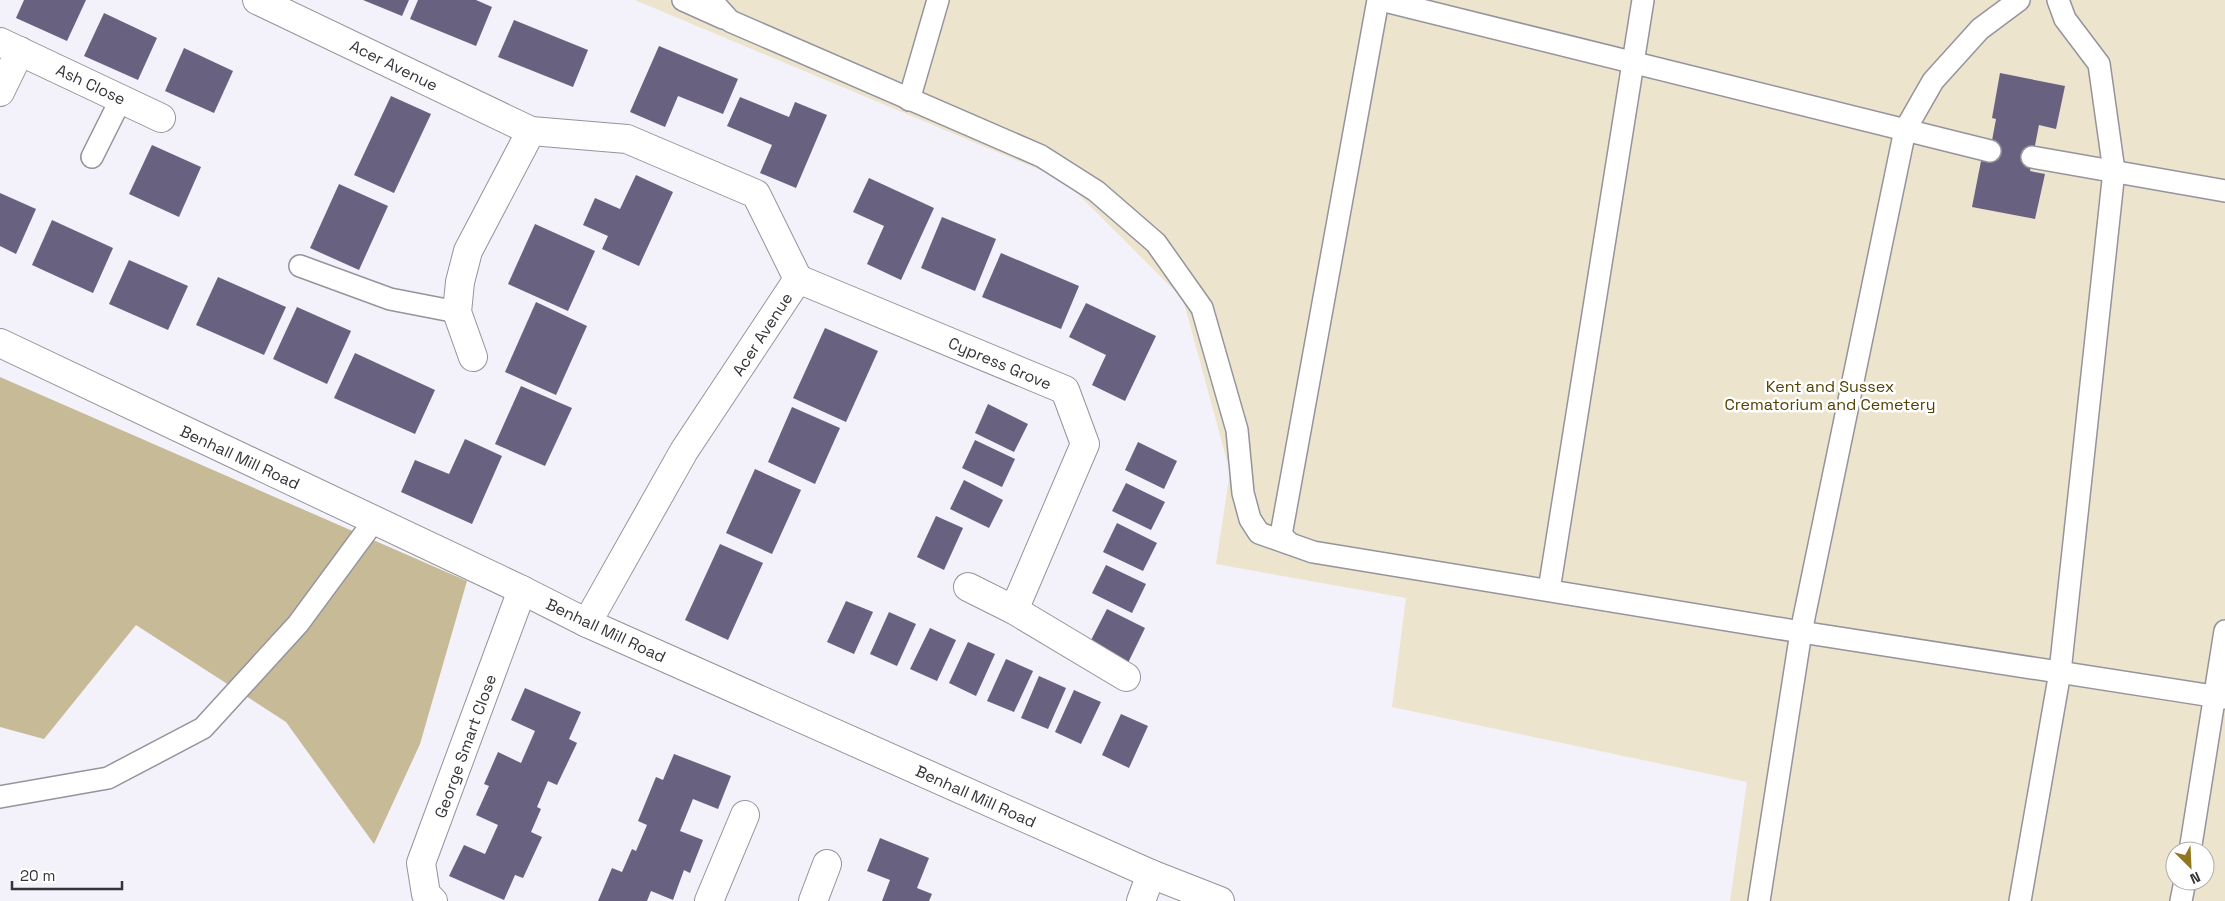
<svg xmlns="http://www.w3.org/2000/svg" width="2225" height="901" font-family="'Space Grotesk',sans-serif">
<style>
.green{fill:#ece4cd;fill-rule:evenodd}
.forest{fill:#c6ba97}
.building{fill:#696180}
.lines{fill:none;stroke-linecap:round;stroke-linejoin:round}
.service-casing{stroke:#95939c;stroke-width:24}
.minor-casing{stroke:#95939c;stroke-width:30}
.service{stroke:#fff;stroke-width:21}
.minor{stroke:#fff;stroke-width:28}
.labels{text-anchor:middle;stroke-width:5;stroke-linejoin:round;paint-order:stroke}
.street-label{font-size:16px;fill:#343337;stroke:#fff}
.park-label{font-size:16px;fill:#524100;stroke:#fff}
</style>
<rect width="100%" height="100%" fill="#f3f1fa"/>
<path class="green" d="M635,0H2225V901H1730L1747,782L1392,707L1406,598L1216,564L1230,472L1183,299L1064,180ZM2175,851H2205V881H2175Z"/>
<polygon class="forest" points="0,377 467,581 420,744 374,844 286,722 136,625 44,739 0,727"/>
<g class="building">
<polygon points="24,0 86,0 67,41 16,18"/>
<polygon points="363,0 409,0 402,16"/>
<polygon points="418,0 476,0 492,7 476,46 410,19"/>
<polygon points="104,13 157,38 138,80 84,56"/>
<polygon points="514,20 588,50 573,87 498,57"/>
<polygon points="659,46 738,79 723,114 678,96 665,127 630,112"/>
<polygon points="184,48 233,71 214,113 165,91"/>
<polygon points="2000,73 2065,86 2056,129 2039,125 2030,171 2045,174 2035,219 1972,207 1981,161 1988,162 1996,119 1992,118"/>
<polygon points="391,96 431,114 394,193 354,175"/>
<polygon points="740,97 789,117 795,102 827,115 796,188 760,173 772,145 727,126"/>
<polygon points="152,145 201,167 179,217 129,194"/>
<polygon points="636,175 673,192 639,266 602,249 608,236 583,225 595,198 620,209"/>
<polygon points="869,178 934,208 901,280 867,264 884,226 853,212"/>
<polygon points="339,184 388,206 359,270 310,248"/>
<polygon points="0,193 36,209 16,254 0,246"/>
<polygon points="942,217 996,239 975,291 921,268"/>
<polygon points="52,220 113,248 93,293 32,265"/>
<polygon points="535,224 595,251 568,311 508,284"/>
<polygon points="1001,253 1079,286 1061,329 982,297"/>
<polygon points="129,260 188,286 168,330 109,304"/>
<polygon points="218,277 286,307 264,355 196,325"/>
<polygon points="536,302 587,326 556,395 505,372"/>
<polygon points="1086,303 1156,336 1125,401 1092,385 1106,355 1069,337"/>
<polygon points="297,307 351,331 327,384 273,359"/>
<polygon points="825,328 878,351 846,422 793,398"/>
<polygon points="355,353 435,390 415,434 334,398"/>
<polygon points="521,386 572,408 545,466 495,444"/>
<polygon points="988,404 1028,424 1014,452 975,433"/>
<polygon points="792,407 840,428 815,484 768,462"/>
<polygon points="465,439 502,456 472,524 401,492 415,460 449,474"/>
<polygon points="975,440 1015,459 1002,487 962,468"/>
<polygon points="1138,442 1177,461 1164,489 1125,470"/>
<polygon points="755,469 801,490 772,554 726,533"/>
<polygon points="964,480 1003,500 989,528 950,509"/>
<polygon points="1126,483 1165,502 1151,530 1112,511"/>
<polygon points="936,516 963,528 944,570 917,557"/>
<polygon points="1117,523 1157,543 1143,571 1103,552"/>
<polygon points="720,544 763,563 728,640 685,620"/>
<polygon points="1106,565 1146,584 1132,613 1092,593"/>
<polygon points="846,601 873,612 854,654 827,642"/>
<polygon points="1107,609 1145,628 1127,665 1088,646"/>
<polygon points="889,612 916,624 897,666 870,654"/>
<polygon points="930,628 956,640 937,681 910,669"/>
<polygon points="968,642 995,654 976,696 949,683"/>
<polygon points="1006,659 1033,671 1014,712 987,701"/>
<polygon points="1039,676 1066,688 1048,729 1021,718"/>
<polygon points="525,688 581,712 569,739 577,743 557,785 548,781 537,807 541,809 531,832 542,837 523,878 515,875 504,900 449,876 464,845 485,854 498,825 476,815 489,786 484,784 498,752 521,763 535,731 511,720"/>
<polygon points="1074,690 1101,702 1081,744 1055,732"/>
<polygon points="1121,714 1148,726 1129,768 1102,755"/>
<polygon points="674,754 731,776 718,809 693,799 680,831 703,840 690,873 684,870 673,900 651,891 647,901 598,901 612,868 622,872 632,849 636,851 647,825 638,821 656,777 663,780"/>
<polygon points="880,838 929,858 917,888 932,894 929,901 882,901 890,880 867,871"/>
</g>
<g class="lines">
<g class="service-casing">
<g id="service">
<polyline points="683,0 723,18"/>
<polyline points="711,0 730,21 1041,156 1096,191 1156,243 1202,308 1237,430 1243,493 1250,519 1259,533 1313,552 1801,632 2225,698"/>
<polyline points="1381,0 1990,151"/>
<polyline points="909,100 938,0"/>
<polyline points="92,157 121,99"/>
<polyline points="2032,157 2225,191"/>
<polyline points="300,266 390,299 457,312"/>
<polyline points="1289,543 1281,535 1378,0"/>
<polyline points="1549,590 1643,0"/>
<polyline points="0,797 108,778 203,728 298,624 374,521"/>
<polyline points="2190,851 2225,631"/>
<polyline points="1759,901 1801,632 1905,130 1933,81 1980,29 2019,0"/>
<polyline points="2020,901 2060,672 2114,171 2099,64 2065,19 2058,0"/>
<polyline points="2181,901 2185,881"/>
</g>
</g>
<g class="minor-casing">
<g id="minor">
<polyline points="257,0 531,131 627,139 756,194 798,279 684,451 587,623"/>
<polyline points="0,42 161,118"/>
<polyline points="0,92 20,51"/>
<polyline points="798,279 1065,390 1085,444 1014,610"/>
<polyline points="0,343 522,590 587,623 1151,874 1220,901"/>
<polyline points="473,357 457,312 460,282 468,251 531,131"/>
<polyline points="968,587 1014,610 1126,677"/>
<polyline points="433,901 426,894 421,863 522,590"/>
<polyline points="709,901 745,815"/>
<polyline points="813,901 827,864"/>
<polyline points="1141,901 1151,874"/>
</g>
</g>
<use href="#service" class="service"/>
<use href="#minor" class="minor"/>
</g>
<g class="labels">
<g class="street-label">
<text transform="translate(394 65) rotate(26)" y="6">Acer Avenue</text>
<text transform="translate(91 84) rotate(25)" y="6">Ash Close</text>
<text transform="translate(762 334) rotate(-57)" y="6">Acer Avenue</text>
<text transform="translate(1000 363) rotate(23)" y="6">Cypress Grove</text>
<text transform="translate(240 457) rotate(25)" y="6">Benhall Mill Road</text>
<text transform="translate(606 630) rotate(25)" y="6">Benhall Mill Road</text>
<text transform="translate(465 746) rotate(-70)" y="6">George Smart Close</text>
<text transform="translate(976 796) rotate(24)" y="6">Benhall Mill Road</text>
</g>
<g class="park-label">
<text x="1830" y="392">Kent and Sussex<tspan x="1830" dy="18">Crematorium and Cemetery</tspan></text>
</g>
</g>
<g transform="translate(2190 866) rotate(156)"><circle r="24" fill="#ffffff" stroke="#aeadaf"/>
<path d="M0-4L9 19L0 12L-9 19Z" fill="#91781e"/>
<text y="-8" font-size="14" font-weight="bold" text-anchor="middle" fill="#343337">N</text>
</g>
<path d="M12 881v8h110v-8" fill="none" stroke="#343337" stroke-width="2.5"/>
<text x="20" y="881" font-size="15" fill="#343337" stroke="#ffffff" stroke-width="4" paint-order="stroke">20 m</text>
</svg>
